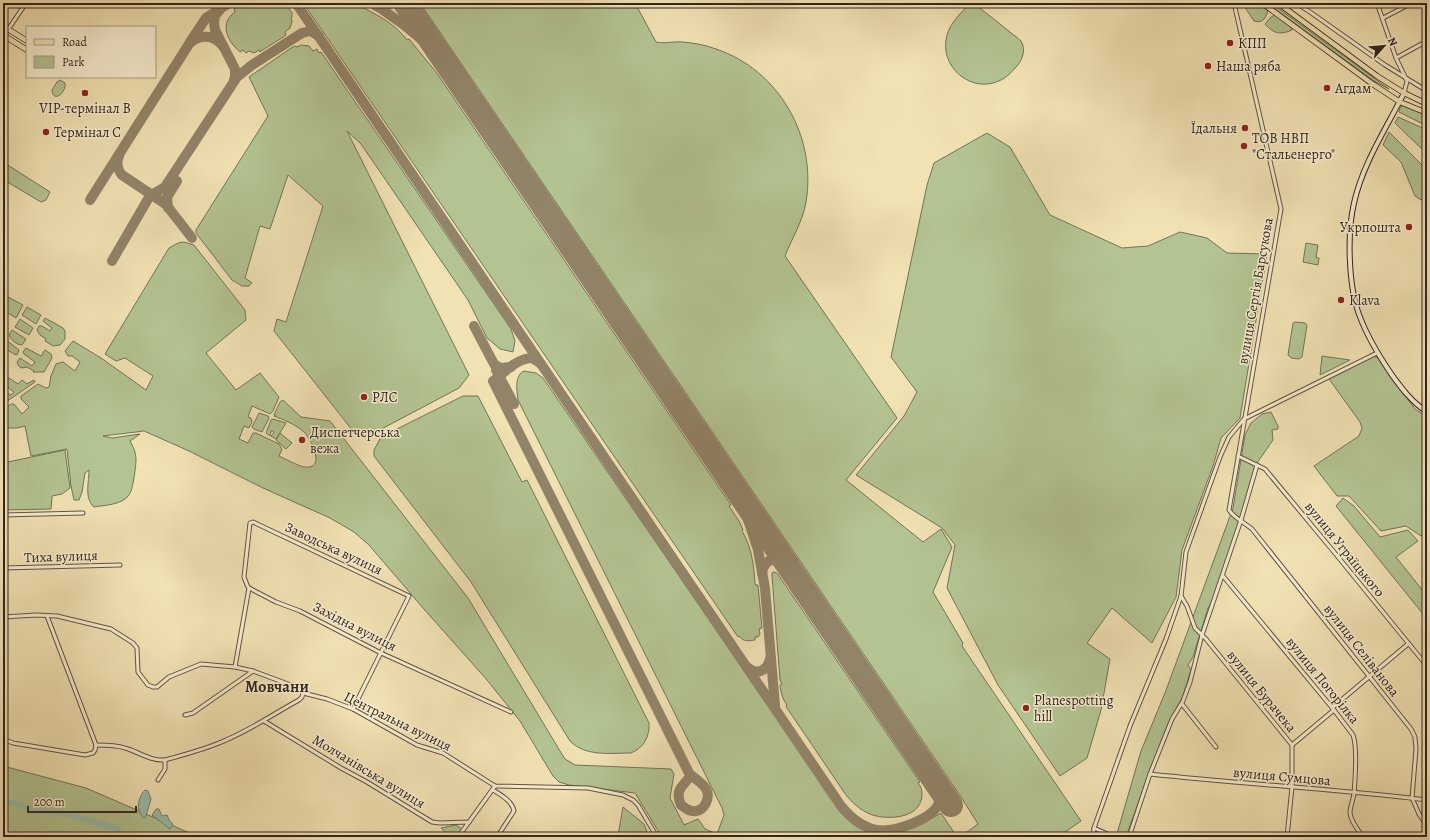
<svg xmlns="http://www.w3.org/2000/svg" width="1430" height="840" font-family="Alegreya,serif">
<style>
.green{fill:#b3c492;stroke:#727458}
.water{fill:#9bbeac;stroke:#718173}
.lines{fill:none;stroke-linecap:round;stroke-linejoin:round}
.river{stroke:#9bbeac;stroke-width:6}
.taxiway{stroke:#928469;stroke-width:10}
.runway{stroke:#928469;stroke-width:24}
.street-casing{stroke:#625444;stroke-width:5}
.secondary-casing{stroke:#32251e;stroke-width:6}
.primary-casing{stroke:#32251e;stroke-width:6}
.street{stroke:#f6ecce;stroke-width:3}
.secondary{stroke:#f6ecce;stroke-width:4}
.primary{stroke:#f1e2b4;stroke-width:4.5}
.poi-dot{fill:#8f2418;stroke:#f6ecce;stroke-width:1.5}
.labels{text-anchor:middle;stroke-width:3;stroke-linejoin:round;paint-order:stroke}
.poi-label{font-size:14px;fill:#32251e;stroke:#f6ecce;text-anchor:start}
.street-label{font-size:14px;fill:#32251e;stroke:#f6ecce}
.quarter-label{font-size:16px;font-weight:bold;fill:#32251e;stroke:#f6ecce}
</style>
<rect width="100%" height="100%" fill="#f1e2b4"/>
<filter id="stains"><feTurbulence type="fractalNoise" baseFrequency=".005" numOctaves="4"/><feColorMatrix values="0 0 0 0 .2 0 0 0 0 .09 0 0 0 0 .02 0 0 0 .5 -.17"/></filter>
<radialGradient id="worn" r=".72"><stop offset=".6" stop-color="#630" stop-opacity="0"/><stop offset="1" stop-color="#630" stop-opacity=".3"/></radialGradient>
<g class="green">
<path d="M243,3H285L292,13V17L291,18L292,21L290,28L285,32L286,34L285,36L261,51L260,52L259,50L254,53L249,51L246,53L243,50L240,52C227,41 219,23 235,12L234,9Z"/>
<path d="M306,3H359L363,5L362,7C379,16 395,24 407,40L409,39L436,72L731,505L729,506L739,521L743,530L742,531C752,548 754,566 755,585H758L762,628L759,629L760,634L758,637H755V640C748,641 744,642 739,636L738,637L306,7Z"/>
<path d="M420,3H635L656,42C665,44 674,41 683,42C694,43 706,45 716,49C779,70 817,137 806,202C803,221 792,238 785,256L897,418L846,480L923,542L941,529L952,547L933,592L963,643L962,646L1081,821L1058,837H960L978,824L961,797Z"/>
<path d="M970,3L977,6C989,15 1000,24 1011,33C1014,35 1018,38 1021,41C1026,49 1023,59 1017,66C1012,71 1008,77 1001,80C972,95 938,67 947,35C950,23 962,12 970,3Z"/>
<path d="M1242,3H1259L1268,9C1267,17 1263,24 1254,21Z"/>
<polygon points="1267,3 1271,3 1389,89 1374,81"/>
<path d="M1275,15L1290,26L1292,30C1280,35 1274,34 1265,24L1271,17Z"/>
<polygon points="301,45 309,46 313,51 317,49 319,53 321,52 511,329 515,341 513,352 500,349 487,338 468,300 361,144 347,131 469,375 459,388 372,434 353,431 274,331 277,319 286,322 323,206 288,175 270,229 260,226 245,278 252,283 249,286 242,286 232,280 196,233 196,230 268,116 249,77 291,48 295,46 297,47"/>
<path d="M60,80L65,83C67,92 53,104 52,90L57,82Z"/>
<polygon points="1403,105 1427,115 1427,126 1399,112 1400,108"/>
<polygon points="1398,117 1427,130 1427,154 1395,123"/>
<polygon points="1389,132 1427,170 1427,196 1421,200 1415,196 1401,162 1383,145"/>
<polygon points="987,133 1010,147 1050,215 1122,248 1148,246 1180,232 1207,238 1227,253 1267,254 1240,418 1221,438 1213,466 1182,550 1176,597 1152,643 1112,608 1087,643 1110,659 1101,710 1087,758 1060,776 998,685 947,588 955,545 942,528 856,475 904,416 917,392 891,357 927,185 934,163"/>
<polygon points="3,162 50,192 46,200 41,202 4,180 3,179"/>
<path d="M184,242L194,245L245,310L246,320L206,353L236,390L260,373L279,397L273,411L270,414L252,406L248,417L251,418L252,422L249,428L244,426L239,439L248,443L253,433H256L279,444L282,449L279,456C283,458 299,466 304,467C327,470 311,439 304,432C295,424 284,420 274,416H276L274,415L280,402L283,400L301,417L330,421L468,598L560,751L565,759L575,765L671,769L674,774L670,798L684,825L698,819L705,829L717,834L724,815L722,808L518,400C517,390 514,376 524,371L536,373L543,378L835,803C870,840 899,838 941,813L957,837H662L635,793L569,785L559,782L553,776L520,721L487,680L423,608L369,545L354,532L330,518L263,488L189,451L144,431L103,436L112,438L140,434L130,441C133,446 136,453 136,459C136,466 133,490 129,495C122,505 105,505 94,507C84,498 89,482 89,470L85,473L82,492L79,500H74L71,486L67,449L31,456L25,426L17,428H3V410L11,404H14L22,414L29,407L21,399V396L38,384L46,388L49,387L51,376L56,364L63,362L75,371L80,362L72,356H68L65,351L73,341L101,358L146,390L153,376L125,358L116,361L105,354L169,248L178,243Z"/>
<polygon points="1306,243 1318,245 1316,257 1319,258 1318,265 1303,262"/>
<polygon points="8,297 23,305 16,318 3,310 3,305"/>
<polygon points="27,307 41,315 36,324 22,315"/>
<polygon points="45,318 63,328 65,331 65,339 60,345 53,346 45,341 46,339 40,335 37,330 39,326 42,326 50,331 52,328 43,321"/>
<polygon points="20,319 33,328 29,335 15,327"/>
<polygon points="1295,322 1305,323 1307,325 1302,357 1299,359 1291,358 1288,355 1293,323"/>
<path d="M12,330L26,339L22,345C17,345 11,340 9,335Z"/>
<polygon points="6,340 19,350 17,355 14,354 3,347"/>
<polygon points="26,348 41,356 45,350 51,354 52,358 44,372 33,372 34,371 27,367 21,368 18,365 17,362 20,358 32,366 35,362 24,354 23,352"/>
<polygon points="1322,356 1350,360 1320,375"/>
<polygon points="1374,356 1378,358 1415,409 1427,417 1427,532 1421,536 1406,526 1381,531 1349,496 1337,496 1314,466 1359,436 1362,428 1360,422 1329,379"/>
<polygon points="9,378 18,384 22,380 27,384 34,380 35,382 3,404 3,390 11,395 14,392 3,384 6,379"/>
<path d="M463,396H478L522,482L527,480L649,723C650,736 644,748 631,753C610,753 586,757 570,741L471,582L374,456V450L381,437Z"/>
<polygon points="1271,412 1278,426 1278,429 1272,430 1273,440 1257,463 1248,497 1212,602 1208,608 1193,657 1188,665 1191,670 1182,698 1170,721 1151,767 1126,837 1116,837 1141,751 1165,693 1233,508 1245,435 1251,423 1262,414"/>
<polygon points="259,413 268,416 269,418 262,432 254,429 252,427"/>
<polygon points="273,419 286,423 276,439 271,436 274,433 273,431 271,431 270,436 266,433 271,420"/>
<polygon points="280,433 292,443 286,449 276,440"/>
<polygon points="65,450 70,488 62,494 52,496 51,509 3,510 3,463"/>
<polygon points="1343,498 1354,506 1380,537 1408,530 1418,541 1396,557 1427,596 1427,619 1336,506"/>
<path d="M773,572L777,573L920,782L918,783C921,787 922,789 922,794C922,816 895,820 876,816C864,813 854,805 846,795L787,708L786,706L787,705C782,698 781,693 780,685L782,684L780,680L772,576V573Z"/>
<polygon points="3,766 86,788 199,837 3,837"/>
<polygon points="623,807 644,824 649,837 630,837 627,833 618,836"/>
<polygon points="456,825 462,829 455,837 450,837 441,828"/>
</g>
<g class="water">
<path d="M145,790L148,791L151,799L146,816L144,818C135,811 138,797 145,790Z"/>
<polygon points="156,809 159,809 162,816 167,815 169,820 173,824 170,829 152,815"/>
</g>
<g class="lines">
<polyline class="river" points="3,800 36,810 63,813 118,829 123,837"/>
<g class="taxiway">
<path d="M296,3L841,806C850,817 862,827 876,830C893,833 932,820 939,803C942,795 938,788 935,782"/>
<polyline points="373,3 404,25 422,40 461,86"/>
<polyline points="376,6 383,8 392,3"/>
<polyline points="221,8 215,16 214,22 215,30 235,69 235,77 234,80"/>
<polyline points="190,42 206,18 229,3"/>
<path d="M119,156C116,163 117,169 122,175L164,203"/>
<path d="M90,200L189,44C199,34 213,34 223,46"/>
<polyline points="164,202 192,238"/>
<polyline points="168,208 167,197 177,181"/>
<polyline points="112,261 148,199 151,195 165,187 237,77 252,65 302,33 310,31 319,36"/>
<polyline points="474,326 494,364 500,368 511,367"/>
<path d="M540,363L532,358C517,358 504,373 493,381L689,773L690,777C681,787 675,791 681,805C685,808 690,812 696,811C704,810 710,799 707,791C704,783 694,779 689,773"/>
<polyline points="496,370 514,404"/>
<polyline points="726,475 746,514 758,550 765,588 775,706"/>
<path d="M762,573C765,557 776,557 787,564"/>
<path d="M747,667C757,676 767,671 770,659"/>
</g>
<polyline class="runway" points="405,3 951,805"/>
<g class="street-casing">
<g id="street">
<path d="M1234,3L1281,209L1229,510C1234,518 1245,523 1252,529L1411,729L1415,737L1416,749L1412,798L1419,814L1427,826"/>
<polyline points="1289,3 1299,5 1310,12 1385,65 1427,91"/>
<polyline points="1377,3 1396,58 1407,81 1404,93"/>
<polyline points="1383,18 1412,3"/>
<polyline points="3,37 26,3"/>
<polyline points="1396,58 1427,41"/>
<polyline points="1238,456 1265,469 1334,552 1427,666"/>
<polyline points="3,515 83,513"/>
<polyline points="3,568 120,565"/>
<path d="M1223,576L1334,710L1353,735C1358,748 1355,780 1354,794C1353,800 1350,807 1350,813C1351,822 1358,830 1363,837"/>
<polyline points="1181,596 1187,606 1195,628 1206,639 1292,745 1292,787 1287,837"/>
<polyline points="47,616 96,745"/>
<polyline points="3,617 36,615 57,616 111,629 133,643 137,648 138,672 148,685 153,687 157,687 169,677 201,664 235,667 253,671 296,687 303,693 327,699 353,709 417,745 443,753 495,786 588,788 623,795 633,800 638,805 657,837"/>
<polyline points="235,667 249,588"/>
<polyline points="1182,704 1216,747"/>
<polyline points="1332,708 1408,644"/>
<polyline points="353,709 409,596 253,522 250,523 244,577 247,585 249,588 276,602 300,611 381,653 511,712"/>
<polyline points="185,715 193,713 253,671"/>
<polyline points="264,721 341,768 367,782 432,822 440,823 469,822 495,786"/>
<polyline points="3,739 13,743 85,755 93,753 95,750 96,745"/>
<path d="M96,745C106,745 116,745 125,748C139,752 150,761 165,760C186,754 207,749 226,740C252,729 275,713 299,700L302,697L303,693"/>
<polyline points="1292,745 1334,710"/>
<path d="M1150,774C1242,784 1335,789 1427,800"/>
<polyline points="158,780 165,769 165,760"/>
<path d="M493,790C501,795 512,801 514,811L497,837"/>
<polyline points="1094,828 1112,836 1123,837"/>
<polyline points="458,837 469,822"/>
<polyline points="1093,837 1094,828 1130,726 1166,639 1181,596 1186,552 1220,457 1229,437 1244,419 1377,353"/>
<polyline points="1129,837 1150,774 1172,719 1183,701 1190,682 1202,635 1241,520 1257,465"/>
</g>
</g>
<g class="secondary-casing">
<path id="secondary" d="M1404,93C1386,129 1363,163 1354,203C1347,233 1348,287 1360,317C1368,338 1379,356 1392,375C1402,389 1412,402 1427,412"/>
</g>
<g class="primary-casing">
<g id="primary">
<polyline points="1262,3 1374,85 1400,102 1427,113"/>
<polyline points="1278,3 1377,76 1404,93 1427,104"/>
<polyline points="3,26 27,41"/>
<polyline points="3,35 27,50"/>
</g>
</g>
<use href="#street" class="street"/>
<use href="#secondary" class="secondary"/>
<use href="#primary" class="primary"/>
</g>
<g class="poi-dot">
<circle cx="1230" cy="43" r="4"/>
<circle cx="1208" cy="66" r="4"/>
<circle cx="1327" cy="88" r="4"/>
<circle cx="85" cy="93" r="4"/>
<circle cx="1245" cy="128" r="4"/>
<circle cx="46" cy="132" r="4"/>
<circle cx="1244" cy="146" r="4"/>
<circle cx="1409" cy="227" r="4"/>
<circle cx="1341" cy="300" r="4"/>
<circle cx="364" cy="397" r="4"/>
<circle cx="302" cy="440" r="4"/>
<circle cx="1026" cy="708" r="4"/>
</g>
<g class="labels">
<g class="poi-label">
<text x="1238" y="48">КПП</text>
<text x="1216" y="71">Наша ряба</text>
<text x="1335" y="93">Агдам</text>
<text x="85" y="113" text-anchor="middle">VIP-термінал B</text>
<text x="1237" y="133" text-anchor="end">Їдальня</text>
<text x="54" y="137">Термінал C</text>
<text x="1252" y="143">ТОВ НВП<tspan x="1252" dy="16">"Стальенерго"</tspan></text>
<text x="1401" y="232" text-anchor="end">Укрпошта</text>
<text x="1349" y="305">Klava</text>
<text x="372" y="402">РЛС</text>
<text x="310" y="437">Диспетчерська<tspan x="310" dy="16">вежа</tspan></text>
<text x="1034" y="705">Planespotting<tspan x="1034" dy="16">hill</tspan></text>
</g>
<g class="street-label">
<text transform="translate(1255 291) rotate(-80)" y="5">вулиця Сергія Барсукова</text>
<text transform="translate(334 548) rotate(25)" y="5">Заводська вулиця</text>
<text transform="translate(1345 549) rotate(51)" y="5">вулиця Уграїцького</text>
<text transform="translate(61 556) rotate(-2)" y="5">Тиха вулиця</text>
<text transform="translate(355 626) rotate(27)" y="5">Західна вулиця</text>
<text transform="translate(1362 650) rotate(52)" y="5">вулиця Селіванова</text>
<text transform="translate(1323 680) rotate(51)" y="5">вулиця Погорілка</text>
<text transform="translate(1262 691) rotate(51)" y="5">вулиця Бурачека</text>
<text transform="translate(398 721) rotate(26)" y="5">Центральна вулиця</text>
<text transform="translate(369 771) rotate(31)" y="5">Молчанівська вулиця</text>
<text transform="translate(1282 776) rotate(5)" y="5">вулиця Сумцова</text>
</g>
<g class="quarter-label">
<text x="277" y="692">Мовчани</text>
</g>
</g>
<rect width="1430" height="840" fill="none" stroke="#f1e2b4" stroke-width="16"/>
<rect x="4" y="4" width="1422" height="832" fill="none" stroke="#32251e" stroke-width="2"/>
<rect x="8" y="8" width="1414" height="824" fill="none" stroke="#32251e"/>
<rect x="26" y="26" width="130" height="52" fill="#f6ecce" stroke="#a89c88"/>
<rect x="34" y="39" width="20" height="6" fill="#f1e2b4" stroke="#a89c88"/>
<text x="62" y="46" font-size="12" fill="#32251e">Road</text>
<rect x="34" y="56" width="20" height="12" fill="#b3c492" stroke="#a89c88"/>
<text x="62" y="66" font-size="12" fill="#32251e">Park</text>
<g transform="translate(1384 46) rotate(63)" stroke="#f6ecce" stroke-width="3" paint-order="stroke">
<path d="M0-3L7 15L0 10L-7 15Z" fill="#32251e"/>
<text y="-6" font-size="11" font-weight="bold" text-anchor="middle" fill="#32251e">N</text>
</g>
<path d="M28 806v6h108v-6" fill="none" stroke="#32251e" stroke-width="2"/>
<text x="34" y="806" font-size="12" fill="#32251e" stroke="#f6ecce" stroke-width="3" paint-order="stroke">200 m</text>
<rect width="100%" height="100%" filter="url(#stains)"/>
<rect width="100%" height="100%" fill="url(#worn)"/>
</svg>
